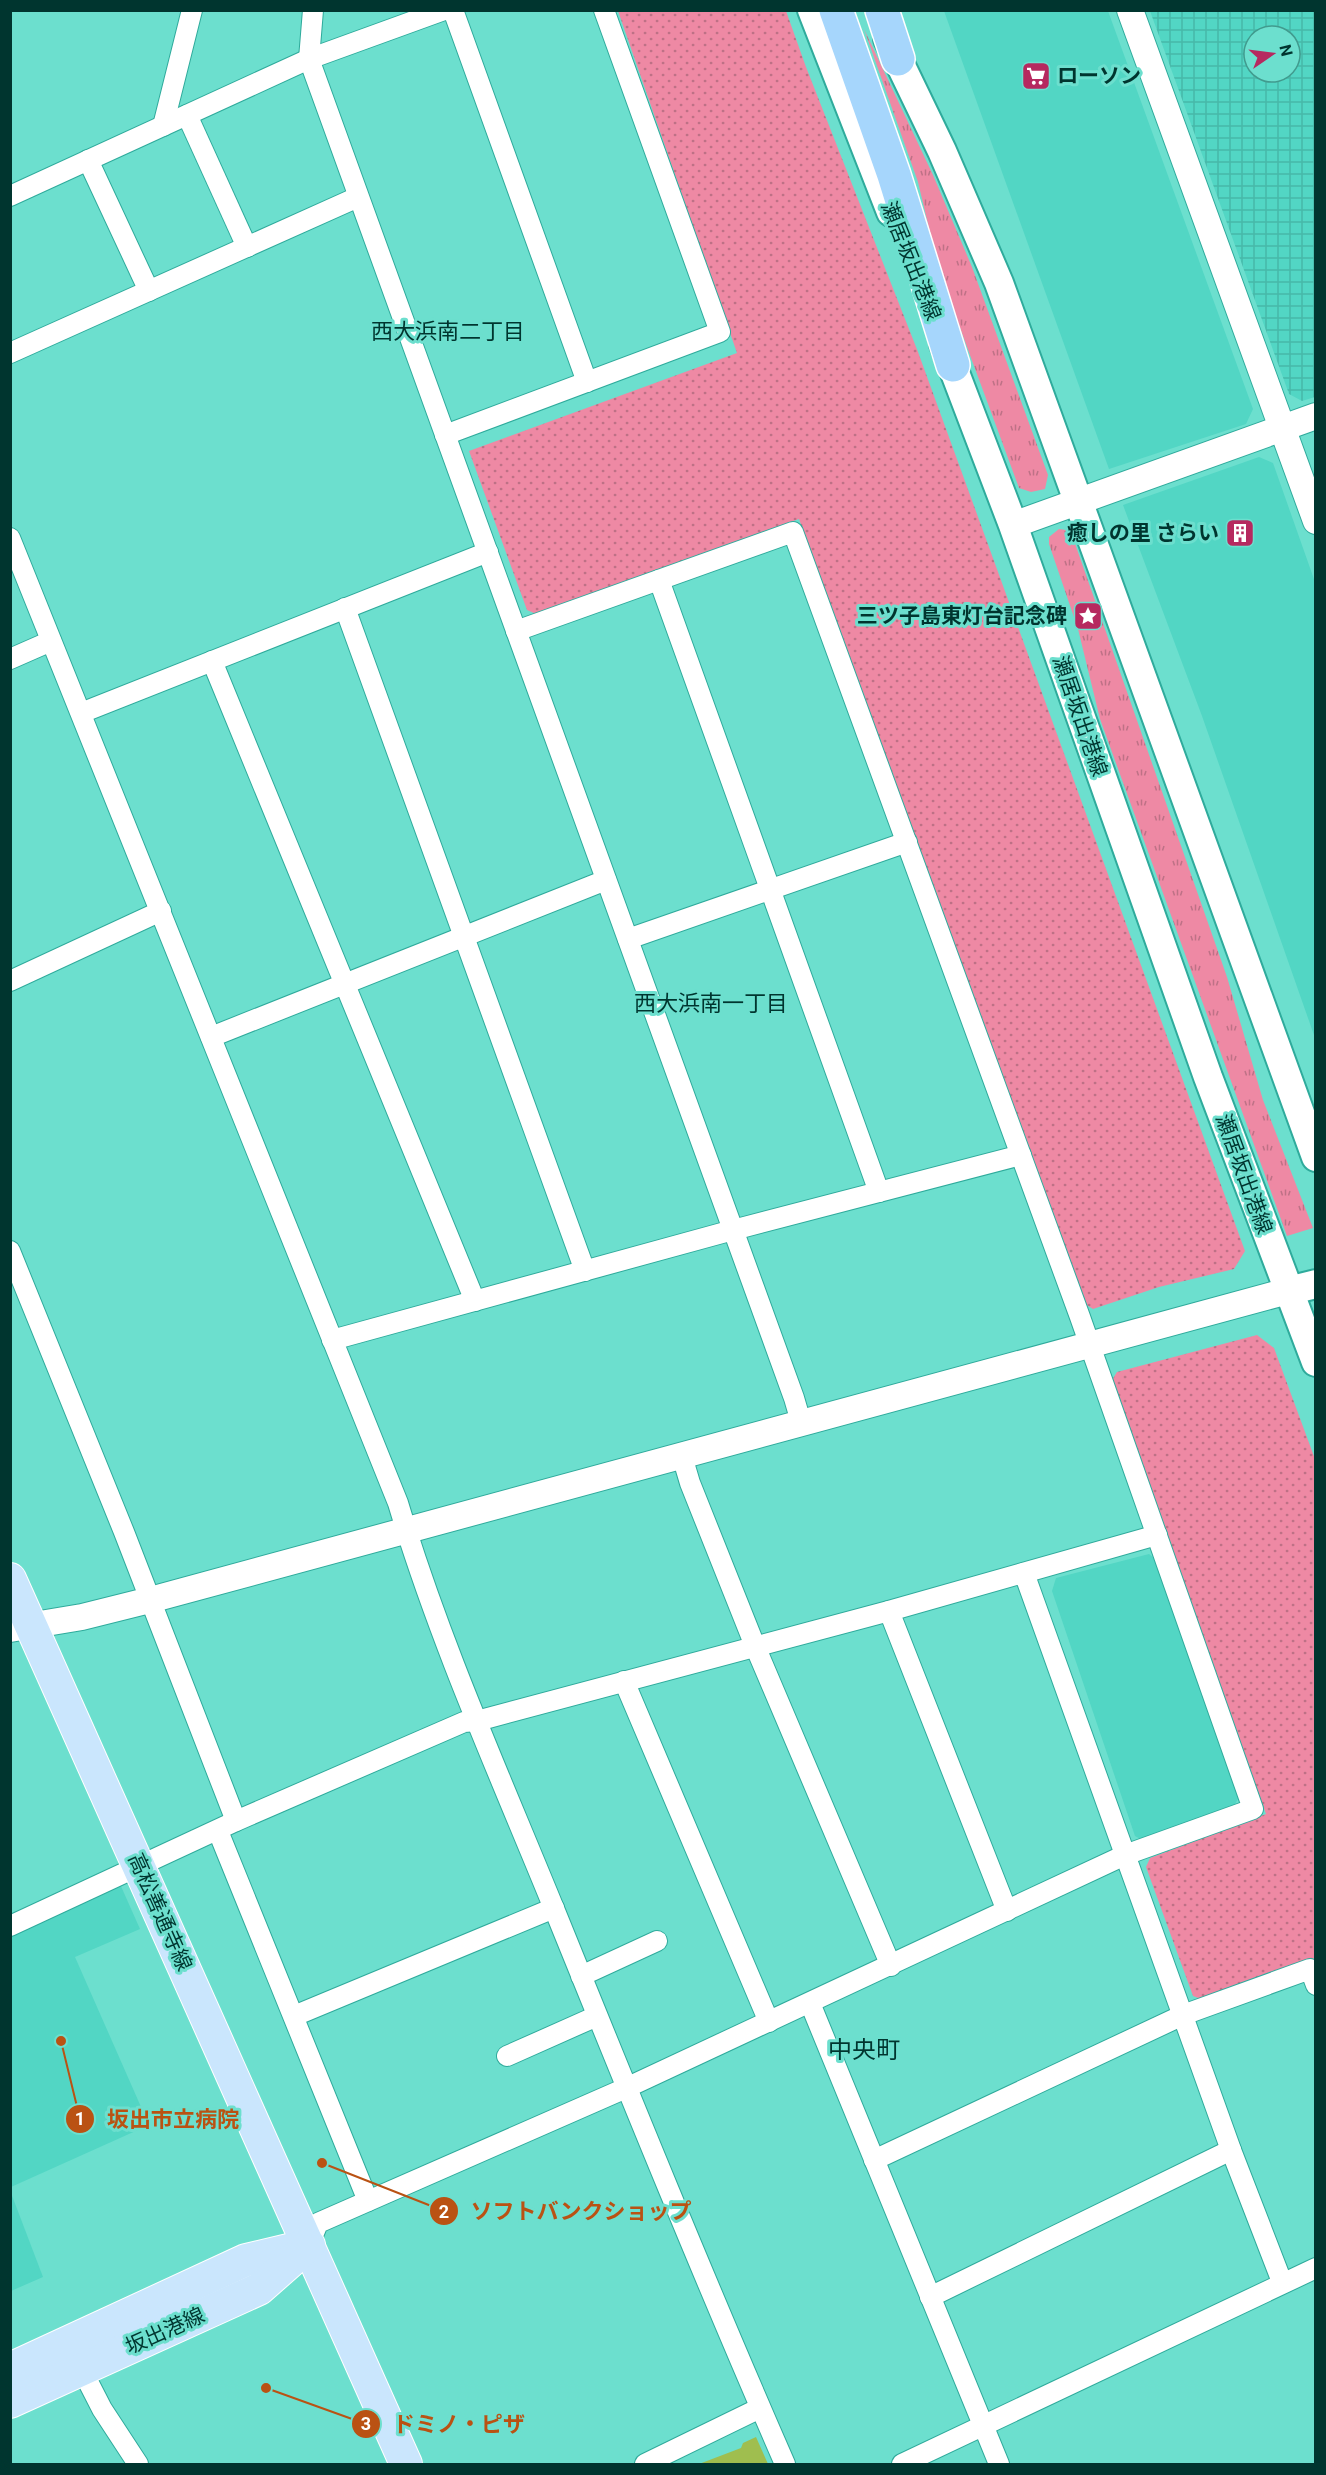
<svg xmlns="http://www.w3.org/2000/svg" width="1326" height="2475" font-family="Roboto,'Noto Sans JP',sans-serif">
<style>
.built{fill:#52d6c4}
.industrial{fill:url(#industrial-grid);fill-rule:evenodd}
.grass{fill:url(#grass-tufts)}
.park{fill:url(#park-dots)}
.water{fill:#9fbe4f}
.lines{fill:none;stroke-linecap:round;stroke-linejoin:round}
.minor-casing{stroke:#2fab9c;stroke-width:22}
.tertiary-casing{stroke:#2fab9c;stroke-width:28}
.secondary-casing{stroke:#2fab9c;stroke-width:32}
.primary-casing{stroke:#fff;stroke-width:34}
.motorway-casing{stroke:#fff;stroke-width:36}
.minor{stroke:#fff;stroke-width:20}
.tertiary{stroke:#fff;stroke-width:26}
.secondary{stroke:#fff;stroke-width:28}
.primary{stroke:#cae6fd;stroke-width:32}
.motorway{stroke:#a6d6fc;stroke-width:33}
.labels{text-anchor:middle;stroke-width:6;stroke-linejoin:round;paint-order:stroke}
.poi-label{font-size:21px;font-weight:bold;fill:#00352f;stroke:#6cdfce;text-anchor:end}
.street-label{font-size:21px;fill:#00352f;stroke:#6cdfce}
.neighbourhood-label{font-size:22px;fill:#00352f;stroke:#6cdfce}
.quarter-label{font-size:24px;fill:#00352f;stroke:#6cdfce}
.leader{fill:none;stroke:#ba5213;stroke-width:2}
.callout-dot{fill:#ba5213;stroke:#6cdfce;stroke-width:2}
.mark-label{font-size:18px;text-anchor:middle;font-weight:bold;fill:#fff}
.callout-label{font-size:22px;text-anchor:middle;font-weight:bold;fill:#ba5213;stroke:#6cdfce;stroke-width:6;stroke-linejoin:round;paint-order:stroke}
</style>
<defs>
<pattern id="industrial-grid" width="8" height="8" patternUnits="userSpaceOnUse" patternTransform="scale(1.5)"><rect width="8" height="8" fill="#52d6c4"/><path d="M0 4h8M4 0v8" fill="none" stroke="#46b8a9"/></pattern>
<pattern id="grass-tufts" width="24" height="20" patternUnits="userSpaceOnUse" patternTransform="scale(1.5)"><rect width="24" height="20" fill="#ee89a4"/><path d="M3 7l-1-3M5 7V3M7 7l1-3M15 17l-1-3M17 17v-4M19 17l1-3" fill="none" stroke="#be7186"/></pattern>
<pattern id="park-dots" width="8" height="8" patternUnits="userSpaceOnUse" patternTransform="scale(1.5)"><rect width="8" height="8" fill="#ee89a4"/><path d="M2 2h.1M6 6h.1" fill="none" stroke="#be7186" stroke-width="1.8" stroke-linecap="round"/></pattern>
</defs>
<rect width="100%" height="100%" fill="#6cdfce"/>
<g class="built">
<polygon points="944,11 1108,11 1253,409 1246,424 1109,469"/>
<polygon points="1259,457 1273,463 1315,582 1315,1038 1202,716 1123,505"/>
<polygon points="1149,1554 1159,1562 1239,1797 1234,1806 1142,1840 1135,1836 1052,1591 1056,1578"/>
<polygon points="120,1884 140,1929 75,1957 149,2125 11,2187 10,1935"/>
<polygon points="11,2193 43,2277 11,2291 10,2291"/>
</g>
<path class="industrial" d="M1150,11H1315V397L1302,401L1289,394ZM1254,36H1290V72H1254Z"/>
<g class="grass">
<polygon points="864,29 933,175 972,267 1048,475 1045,489 1031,492 1019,488 939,271 918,182"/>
<polygon points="1059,529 1066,530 1072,535 1227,977 1263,1100 1313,1228 1287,1236 1100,719 1078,629 1049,544 1049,537"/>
</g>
<g class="park">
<polygon points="618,11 786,11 806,67 918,352 1245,1251 1234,1269 1159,1287 1093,1309 1085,1304 799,519 536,614 527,610 469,451 737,353"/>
<polygon points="1257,1335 1274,1348 1315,1459 1315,1958 1201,1999 1193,1996 1146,1867 1150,1858 1266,1814 1112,1380 1117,1372"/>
</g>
<polygon class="water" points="756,2437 768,2464 699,2464 741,2448 743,2443"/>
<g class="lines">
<g class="minor-casing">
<g id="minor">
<polyline points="313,10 309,59 794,1398 801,1422"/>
<polyline points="453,10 587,382"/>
<polyline points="187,115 247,247"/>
<polyline points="163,126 192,10"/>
<polyline points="88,160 149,291"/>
<polyline points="10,196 309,59 444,10"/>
<polyline points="10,353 358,197"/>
<polyline points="445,435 720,332 604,10"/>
<path d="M10,538L398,1503C440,1643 500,1776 555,1911C630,2096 705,2281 785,2464"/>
<polyline points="659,580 879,1192"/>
<polyline points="345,608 585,1271"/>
<polyline points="10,659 51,641"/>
<polyline points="212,661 475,1301"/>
<polyline points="81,713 488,552"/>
<polyline points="628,939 907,842"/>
<polyline points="10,981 161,911"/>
<polyline points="211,1037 606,880"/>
<polyline points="10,1251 124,1532 236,1821"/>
<polyline points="332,1340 733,1230 1021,1155"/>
<polyline points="682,1456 690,1483 755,1646 891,1966"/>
<polyline points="1024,1573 1231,2150 1282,2282"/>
<polyline points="889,1611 1007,1911"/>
<polyline points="624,1681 769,2022"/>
<polyline points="218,1831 368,2201"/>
<polyline points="10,1926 236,1821 464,1722 477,1721 889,1611 1157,1535"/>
<polyline points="581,1976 657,1941"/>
<polyline points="810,2003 999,2464"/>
<polyline points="294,2016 554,1908"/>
<polyline points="507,2056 597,2016"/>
<polyline points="874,2160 1183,2015 1310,1969 1316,1985"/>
<polyline points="309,2245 318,2223 626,2088 1125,1855 1253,1809 1080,1317 793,532 516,631"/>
<polyline points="930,2297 1231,2150"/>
<polyline points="81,2368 102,2409 138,2464"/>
<polyline points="645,2464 760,2408"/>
<polyline points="902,2464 1316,2268"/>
</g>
</g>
<g class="tertiary-casing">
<g id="tertiary">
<polyline points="1130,10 1316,521"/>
<polyline points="1013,525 1316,416"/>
<polyline points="10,1629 82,1617 150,1600 1288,1291"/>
</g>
</g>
<g class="secondary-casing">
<g id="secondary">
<polyline points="812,10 891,212"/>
<polyline points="888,39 942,151 999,283 1316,1157"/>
<polyline points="944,344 1013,525 1208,1077 1316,1362"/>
<polyline points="1288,1291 1316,1284"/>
</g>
</g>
<g class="primary-casing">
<g id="primary">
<polyline points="10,1579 406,2464"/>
<polyline points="10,2369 246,2260 305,2246"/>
<polyline points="10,2402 259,2289 309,2245"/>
</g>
</g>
<g class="motorway-casing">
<g id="motorway">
<polyline points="836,10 894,175 953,365"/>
<polyline points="882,10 898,59"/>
</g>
</g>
<use href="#minor" class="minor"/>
<use href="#tertiary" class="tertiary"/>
<use href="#secondary" class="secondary"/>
<use href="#primary" class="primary"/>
<use href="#motorway" class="motorway"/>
</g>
<defs>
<g id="supermarket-square" transform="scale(1.5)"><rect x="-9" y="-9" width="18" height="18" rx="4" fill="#b6295f" stroke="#6cdfce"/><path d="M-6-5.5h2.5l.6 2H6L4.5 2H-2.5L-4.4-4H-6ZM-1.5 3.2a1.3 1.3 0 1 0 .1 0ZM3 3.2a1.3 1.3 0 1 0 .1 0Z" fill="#fff"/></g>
<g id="building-square" transform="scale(1.5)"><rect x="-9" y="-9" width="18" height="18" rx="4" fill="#b6295f" stroke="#6cdfce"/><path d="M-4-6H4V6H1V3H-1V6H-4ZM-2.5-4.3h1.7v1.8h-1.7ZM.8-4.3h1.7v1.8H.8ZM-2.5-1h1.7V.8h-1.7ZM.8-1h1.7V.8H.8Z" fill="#fff"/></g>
<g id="sight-square" transform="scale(1.5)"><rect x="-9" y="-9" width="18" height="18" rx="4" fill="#b6295f" stroke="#6cdfce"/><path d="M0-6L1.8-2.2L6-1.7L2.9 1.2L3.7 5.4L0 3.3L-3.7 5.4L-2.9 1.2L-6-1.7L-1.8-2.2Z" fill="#fff"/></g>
</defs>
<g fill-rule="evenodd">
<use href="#supermarket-square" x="1036" y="76"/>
<use href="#building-square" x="1240" y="533"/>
<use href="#sight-square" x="1088" y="616"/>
</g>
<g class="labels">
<g class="poi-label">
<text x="1057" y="83" text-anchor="start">ローソン</text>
<text x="1219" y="540">癒しの里 さらい</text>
<text x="1067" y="623">三ツ子島東灯台記念碑</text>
</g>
<g class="street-label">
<text transform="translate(911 261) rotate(68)" y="7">瀬居坂出港線</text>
<text transform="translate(1080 716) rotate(71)" y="7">瀬居坂出港線</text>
<text transform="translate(1244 1174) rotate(70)" y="7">瀬居坂出港線</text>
<text transform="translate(160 1912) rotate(66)" y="7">高松善通寺線</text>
<text transform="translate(165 2331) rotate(-24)" y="7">坂出港線</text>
</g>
<g class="neighbourhood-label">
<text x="448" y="339">西大浜南二丁目</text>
<text x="711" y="1011">西大浜南一丁目</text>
</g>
<g class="quarter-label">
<text x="864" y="2058">中央町</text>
</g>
</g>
<path class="leader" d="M61 2041L80 2119M322 2163L444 2211M266 2388L366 2424"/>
<g class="callout-dot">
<circle cx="61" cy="2041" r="6"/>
<circle cx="322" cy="2163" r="6"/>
<circle cx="266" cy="2388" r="6"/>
<circle cx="80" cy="2119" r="15"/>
<circle cx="444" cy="2211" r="15"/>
<circle cx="366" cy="2424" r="15"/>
</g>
<g class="mark-label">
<text x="80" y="2125">1</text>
<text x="444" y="2218">2</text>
<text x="366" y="2430">3</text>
</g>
<g class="callout-label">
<text x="173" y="2127">坂出市立病院</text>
<text x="581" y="2219">ソフトバンクショップ</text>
<text x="459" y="2432">ドミノ・ピザ</text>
</g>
<rect width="1326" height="2475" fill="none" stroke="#00352f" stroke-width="24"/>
<g transform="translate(1272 54) rotate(76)"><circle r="28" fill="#6cdfce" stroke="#419b8e" stroke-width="1.5"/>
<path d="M0-4.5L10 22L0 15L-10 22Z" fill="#b6295f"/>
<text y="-9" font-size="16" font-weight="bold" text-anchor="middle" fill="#00352f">N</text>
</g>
</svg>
